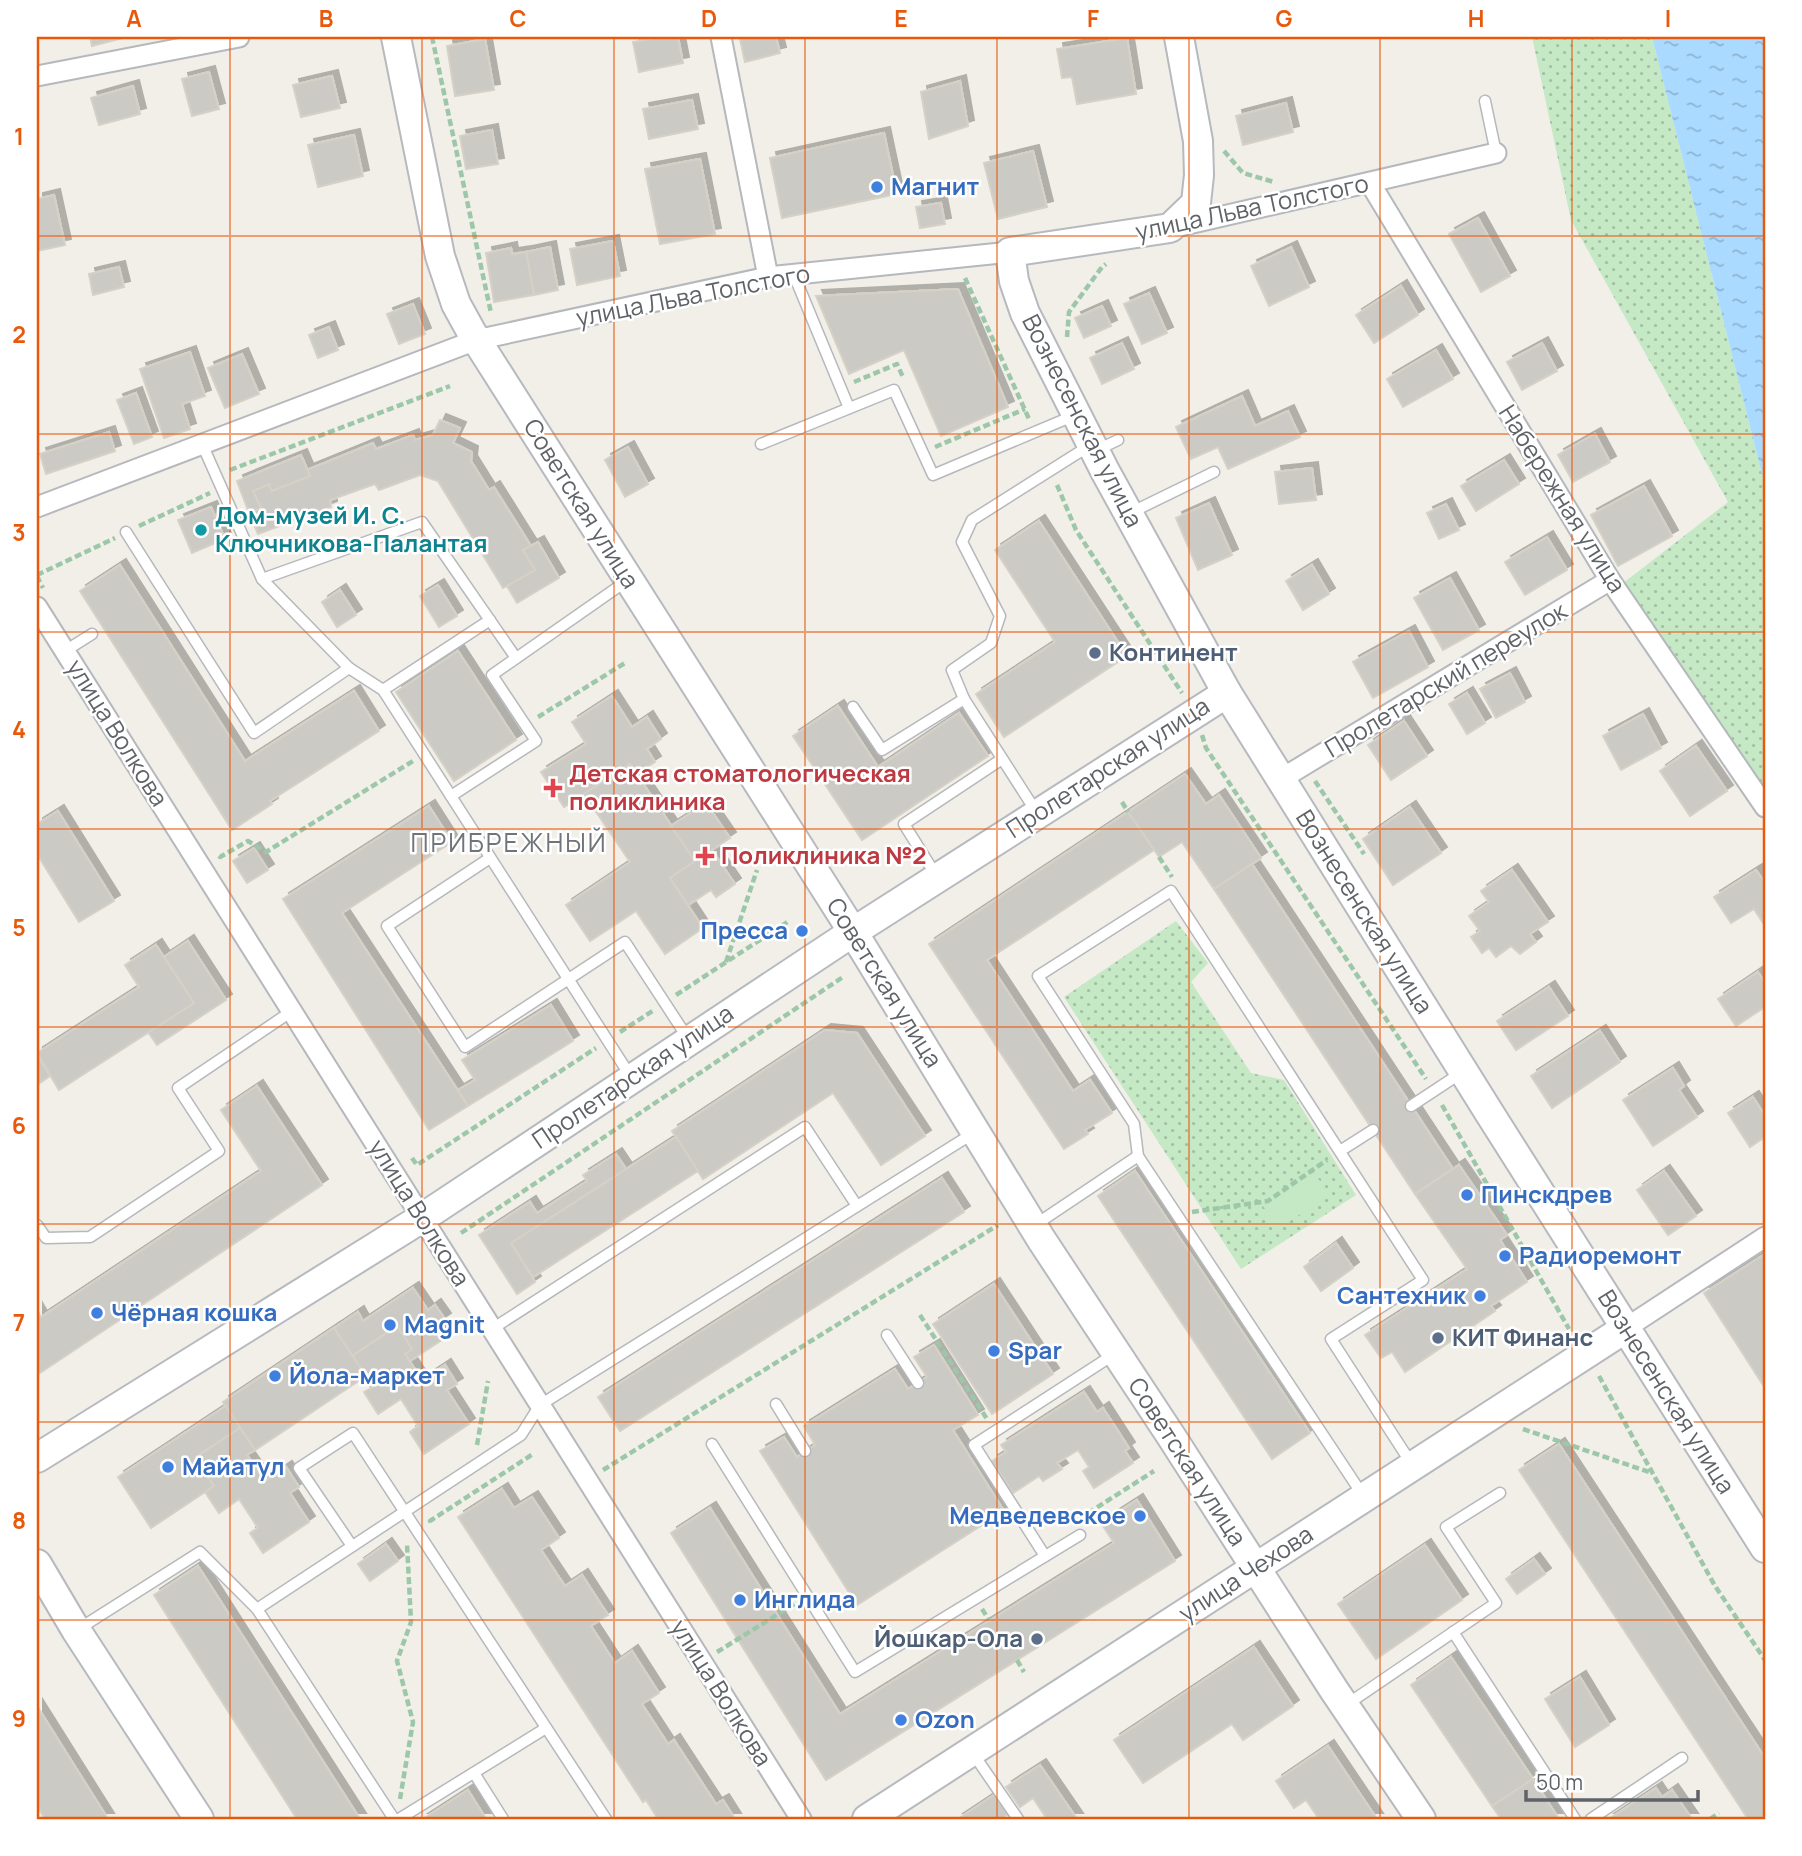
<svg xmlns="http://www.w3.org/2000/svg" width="1802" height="1856" font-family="Manrope,sans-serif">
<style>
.grass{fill:url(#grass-dots)}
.pitch{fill:#c5e8c5}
.water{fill:url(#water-ripples)}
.building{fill:#cccac5;stroke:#d6d1c6;stroke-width:2;filter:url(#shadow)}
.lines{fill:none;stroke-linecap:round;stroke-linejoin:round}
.lane-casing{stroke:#b5b8bc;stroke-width:13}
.street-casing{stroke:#b5b8bc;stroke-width:23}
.secondary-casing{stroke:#b6babf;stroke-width:32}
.path{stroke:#9cc7a9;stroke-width:4.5;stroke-dasharray:7 3.5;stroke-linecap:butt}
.lane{stroke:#fff;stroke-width:10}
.street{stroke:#fff;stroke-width:19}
.secondary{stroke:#fff;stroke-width:28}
.grid{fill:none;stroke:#e8590c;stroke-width:2;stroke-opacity:0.55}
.shop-dot{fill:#3f7fe0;stroke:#fff;stroke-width:2.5}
.culture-dot{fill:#0f9aa8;stroke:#fff;stroke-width:2.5}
.service-dot{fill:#5c6f8a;stroke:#fff;stroke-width:2.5}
.health-dot{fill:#e0444e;stroke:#fff;stroke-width:2.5}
.labels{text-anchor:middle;stroke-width:5;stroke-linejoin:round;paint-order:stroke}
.shop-label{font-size:24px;font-weight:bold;fill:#366cbe;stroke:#fff;text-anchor:start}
.street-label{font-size:24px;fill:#5f6368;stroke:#fff}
.culture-label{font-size:24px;font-weight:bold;fill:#0d838f;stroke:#fff;text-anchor:start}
.service-label{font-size:24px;font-weight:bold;fill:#4e5e75;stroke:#fff;text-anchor:start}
.health-label{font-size:24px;font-weight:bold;fill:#be3a42;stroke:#fff;text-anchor:start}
.neighbourhood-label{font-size:26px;letter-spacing:2px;fill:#70757a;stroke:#fff}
.neatline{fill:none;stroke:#e8590c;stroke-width:2.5}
.grid-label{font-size:23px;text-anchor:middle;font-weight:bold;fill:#e8590c}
</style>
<defs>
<pattern id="grass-dots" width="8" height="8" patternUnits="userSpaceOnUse" patternTransform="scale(1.75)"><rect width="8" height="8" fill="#c5e8c5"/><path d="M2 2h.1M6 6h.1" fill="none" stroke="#a3c0a4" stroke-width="1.8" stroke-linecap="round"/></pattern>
<pattern id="water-ripples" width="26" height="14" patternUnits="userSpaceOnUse" patternTransform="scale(1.75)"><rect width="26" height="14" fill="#aadaff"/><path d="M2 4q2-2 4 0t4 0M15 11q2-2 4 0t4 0" fill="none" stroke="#8eb4d2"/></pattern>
<filter id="shadow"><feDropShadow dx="6" dy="-6" stdDeviation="0" flood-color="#0004"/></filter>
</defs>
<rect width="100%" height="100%" fill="#f1efe8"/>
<g class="grass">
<polygon points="1532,37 1652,37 1765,486 1765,796 1622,584 1728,502 1571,220"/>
<polygon points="1176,921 1208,963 1191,982 1251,1073 1284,1080 1356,1195 1241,1269 1064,997"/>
</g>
<polygon class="pitch" points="1314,1172 1329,1195 1278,1229 1263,1206"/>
<polygon class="water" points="1652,37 1765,37 1765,486"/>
<g class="building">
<polygon points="90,37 122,37 123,38 92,46"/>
<polygon points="660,37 678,37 683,63 639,72 633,42"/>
<polygon points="751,37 776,37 780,53 745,62 740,39"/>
<polygon points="1127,38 1136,94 1077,104 1072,77 1062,78 1057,49"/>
<polygon points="485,39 494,90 455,96 447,46"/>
<polygon points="209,72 219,109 192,116 182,79"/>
<polygon points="332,76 340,108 301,117 293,85"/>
<polygon points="960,81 968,126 929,139 921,92"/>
<polygon points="133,86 140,114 99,125 91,98"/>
<polygon points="692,100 698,129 649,139 643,109"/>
<polygon points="1286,103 1293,132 1243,145 1236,116"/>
<polygon points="492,130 498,164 466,169 460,136"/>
<polygon points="884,133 897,194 782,218 770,158"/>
<polygon points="354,135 363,176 318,187 308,145"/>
<polygon points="1033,151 1047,207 998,219 984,163"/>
<polygon points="700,159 715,234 660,244 645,169"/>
<polygon points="54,195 65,245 37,251 37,199"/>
<polygon points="941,203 945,224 920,228 916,207"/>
<polygon points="1478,218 1510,276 1481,292 1449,234"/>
<polygon points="613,241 620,276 577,285 570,249"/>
<polygon points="550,247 558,290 534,295 526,252"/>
<polygon points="1291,247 1309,287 1269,306 1251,266"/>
<polygon points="511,248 512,254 526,252 534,295 494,302 486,253"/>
<polygon points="119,267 124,287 93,295 89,274"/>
<polygon points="1401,286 1418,315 1374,343 1356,315"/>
<polygon points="958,289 1008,407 941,436 904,350 849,374 816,296"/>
<polygon points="1149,293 1167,333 1142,344 1124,304"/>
<polygon points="413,304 425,334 399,344 387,314"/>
<polygon points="1102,306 1111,326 1084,338 1075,318"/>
<polygon points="329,327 338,350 318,358 309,335"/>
<polygon points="1122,343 1134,369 1102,384 1090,358"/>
<polygon points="1542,343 1557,371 1522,390 1507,362"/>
<polygon points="1436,350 1453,379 1403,407 1387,379"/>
<polygon points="190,352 205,396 182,404 190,429 164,438 140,369"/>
<polygon points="242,354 259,394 225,408 208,368"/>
<polygon points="136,393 152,437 134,444 117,400"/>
<polygon points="1242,396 1255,426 1288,411 1300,437 1228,469 1218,447 1191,459 1176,427"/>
<polygon points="440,420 460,428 453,443 472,452 471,461 489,490 494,487 531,546 523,550 535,570 503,588 438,481 420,475 379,490 375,484 330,500 331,507 258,534 249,513 261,508 253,491 269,484 272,491 310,476 307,470 373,443 376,449 413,435 415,440 433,435"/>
<polygon points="109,432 115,451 46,474 40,454"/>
<polygon points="1595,434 1610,462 1573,482 1558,455"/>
<polygon points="628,447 648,484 625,497 605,460"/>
<polygon points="301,455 310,476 272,491 269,484 253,491 261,508 249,513 237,481"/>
<polygon points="1504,460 1519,484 1476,511 1461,486"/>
<polygon points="1312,468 1316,500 1279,504 1275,472"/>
<polygon points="1644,486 1672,536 1618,566 1591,515"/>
<polygon points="1209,503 1232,555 1198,570 1176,518"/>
<polygon points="1446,504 1459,530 1439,539 1427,513"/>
<polygon points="211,507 225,539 192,553 178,520"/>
<polygon points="1039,521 1127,656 1004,737 976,694 1055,642 995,550"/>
<polygon points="1547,537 1567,570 1525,595 1505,562"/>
<polygon points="538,542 559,578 517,603 507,586 535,570 523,550"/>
<polygon points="120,565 245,761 354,691 379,731 270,801 272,804 232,830 80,591"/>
<polygon points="1312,565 1329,594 1303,610 1286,581"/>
<polygon points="1450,578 1479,630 1443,650 1414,598"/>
<polygon points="438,585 457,616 439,627 420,596"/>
<polygon points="340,590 356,615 337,627 322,602"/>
<polygon points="1409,631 1428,667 1373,698 1353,662"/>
<polygon points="458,651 516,740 454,781 396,692"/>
<polygon points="1510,673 1525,702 1496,718 1480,689"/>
<polygon points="1467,693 1485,723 1467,734 1449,704"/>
<polygon points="612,696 632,727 647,717 661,739 647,749 655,762 636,774 630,764 564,807 541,772 586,744 572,722"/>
<polygon points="838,706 878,767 959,713 988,756 862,840 793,736"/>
<polygon points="1643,714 1661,748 1621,770 1603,736"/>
<polygon points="1404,721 1427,756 1391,780 1368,745"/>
<polygon points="1696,746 1727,791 1690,816 1660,771"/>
<polygon points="630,764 695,861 670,878 703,928 665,954 636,911 590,941 566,905 630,862 584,794"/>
<polygon points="1185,774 1206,804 1219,795 1261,858 1214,889 1182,842 1159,857 1128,812"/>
<polygon points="706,803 730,838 712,850 735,884 716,897 711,890 688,905 670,878 695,861 671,826"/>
<polygon points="429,806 452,842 342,913 468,1106 429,1130 283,899"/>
<polygon points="1410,807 1441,853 1393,885 1363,839"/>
<polygon points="58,811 114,901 79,922 37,854 37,824"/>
<polygon points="1128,812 1154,850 987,960 1073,1091 1090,1080 1112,1113 1085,1130 1088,1134 1064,1149 929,944"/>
<polygon points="254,848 268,870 247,883 233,861"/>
<polygon points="1252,864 1453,1169 1415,1194 1214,889"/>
<polygon points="1512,870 1548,922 1530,934 1536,942 1520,954 1511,946 1496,957 1489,948 1482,953 1471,937 1480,931 1469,916 1489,902 1481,891"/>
<polygon points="1756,870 1765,883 1765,926 1754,909 1731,923 1714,897"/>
<polygon points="188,941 226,1000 157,1045 148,1032 194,1003 164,957"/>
<polygon points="156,945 194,1003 59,1090 37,1053 139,987 125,965"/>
<polygon points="1758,972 1765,983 1765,1007 1736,1026 1718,999"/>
<polygon points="1549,987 1568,1016 1516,1050 1497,1021"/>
<polygon points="551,1005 573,1041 468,1106 458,1090 475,1080 462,1060"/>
<polygon points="825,1030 857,1033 925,1136 881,1165 833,1093 703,1179 672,1131"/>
<polygon points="1600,1031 1620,1062 1552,1108 1531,1076"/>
<polygon points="37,1055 50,1076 37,1085"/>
<polygon points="1673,1068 1684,1086 1679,1090 1697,1117 1653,1146 1623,1100"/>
<polygon points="257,1086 322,1185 37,1375 37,1310 41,1317 261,1171 221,1110"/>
<polygon points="1753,1097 1765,1116 1765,1137 1750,1147 1728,1113"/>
<polygon points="676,1137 698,1171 533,1277 511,1243"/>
<polygon points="616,1154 626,1169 511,1243 535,1282 517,1294 479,1235 530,1202 537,1213 587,1181 583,1175"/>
<polygon points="1459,1165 1507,1235 1500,1240 1527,1282 1491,1306 1495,1311 1405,1372 1392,1352 1381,1358 1365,1335 1467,1269 1415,1194"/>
<polygon points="1135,1171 1310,1433 1272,1459 1098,1196"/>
<polygon points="1664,1171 1696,1216 1668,1235 1637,1190"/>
<polygon points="942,1178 964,1212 620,1431 598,1397"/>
<polygon points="1336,1243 1353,1268 1321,1291 1304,1267"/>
<polygon points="1765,1254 1765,1388 1704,1293"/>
<polygon points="994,1284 1053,1374 992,1414 933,1324"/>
<polygon points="413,1288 428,1310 435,1305 445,1319 439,1323 448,1336 410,1361 405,1354 412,1349 397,1326 352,1356 334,1328 358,1312 363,1321"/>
<polygon points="397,1326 412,1349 405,1354 422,1380 445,1365 457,1384 447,1390 469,1424 424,1454 410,1432 418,1426 401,1399 378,1414 364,1392 373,1387 352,1356"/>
<polygon points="334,1328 366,1376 255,1450 223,1402"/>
<polygon points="934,1345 978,1415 953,1430 1004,1511 857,1605 760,1451 784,1437 797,1457 815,1445 804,1426 895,1369 908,1389 927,1377 914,1357"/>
<polygon points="1084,1392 1097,1412 1103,1408 1129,1448 1125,1451 1133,1463 1094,1488 1083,1471 1089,1467 1078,1450 1057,1463 1062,1469 1043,1481 1039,1476 1013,1493 992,1461 1006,1452 1001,1445"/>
<polygon points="226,1406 240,1428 196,1457 214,1486 151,1528 118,1477"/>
<polygon points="240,1428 255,1450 247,1455 265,1481 286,1467 299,1487 290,1493 309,1522 263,1553 250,1533 258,1528 239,1499 219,1513 205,1492 214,1486 196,1457"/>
<polygon points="1559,1444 1765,1758 1765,1816 1760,1819 1748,1819 1519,1470"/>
<polygon points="502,1489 514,1508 532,1497 559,1538 541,1550 565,1586 582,1575 608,1615 591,1626 615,1663 632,1651 659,1693 642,1704 668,1744 674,1740 716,1804 723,1800 735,1819 658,1819 646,1800 643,1802 458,1517"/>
<polygon points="1137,1500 1175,1561 826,1780 671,1533 710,1508 840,1714 1114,1543 1101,1523"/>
<polygon points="386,1544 398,1561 370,1581 358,1564"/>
<polygon points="1425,1545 1462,1600 1376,1659 1338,1604"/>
<polygon points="1534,1559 1545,1574 1517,1594 1506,1579"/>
<polygon points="198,1566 360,1819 297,1819 154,1595"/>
<polygon points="1254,1647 1293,1706 1243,1740 1232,1724 1143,1783 1114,1740"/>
<polygon points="1451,1657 1533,1779 1492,1806 1411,1685"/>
<polygon points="1580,1677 1609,1725 1575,1747 1545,1699"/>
<polygon points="37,1706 108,1819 45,1819 37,1806"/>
<polygon points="1328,1746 1377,1819 1319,1819 1306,1800 1294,1808 1276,1781"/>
<polygon points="1040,1765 1077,1819 1047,1819 1033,1798 1020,1807 1006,1787"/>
<polygon points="1533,1779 1559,1819 1501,1819 1492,1806"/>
<polygon points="1656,1788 1662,1797 1672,1790 1692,1819 1609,1819"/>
<polygon points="468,1790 486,1819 423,1819"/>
<polygon points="994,1795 1008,1814 1001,1819 958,1819"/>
</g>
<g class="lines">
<g class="lane-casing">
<g id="lane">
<polyline points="1485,101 1496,153"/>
<polyline points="794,275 849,408"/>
<polyline points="202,444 262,579"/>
<polyline points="761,444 894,390 933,475 1073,416"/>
<polyline points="1099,449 1118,440"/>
<polyline points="1132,512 1214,472"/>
<polyline points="126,532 254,733 349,668 262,579 422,522 516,658"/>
<polyline points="65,651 92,634"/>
<polyline points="349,668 383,690 490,620"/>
<polyline points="383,690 631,1077"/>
<polyline points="964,699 952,670 991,643 1000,616 962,542 972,520 1089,446"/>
<polyline points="853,707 882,750 964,699 1037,813"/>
<polyline points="451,796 536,741 492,675 628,580"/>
<polyline points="490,858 387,926 465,1047 625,942 689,1040"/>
<polyline points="937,877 904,824 1002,759"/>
<polyline points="1411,1106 1461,1073"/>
<polyline points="1340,1151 1373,1130"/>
<polyline points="1138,1156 1362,1494"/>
<polyline points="37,1225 46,1238 90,1237 219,1151 178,1088 292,1011"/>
<polyline points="1035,1225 1138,1156 1134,1124 1038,976 1171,891 1423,1280 1331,1339 1411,1463"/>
<polyline points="492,1329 805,1127 857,1206"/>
<polyline points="887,1335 918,1383"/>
<polyline points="776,1404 805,1451"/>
<polyline points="712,1444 855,1672 1080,1535"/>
<polyline points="352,1546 299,1468 353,1433 606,1819"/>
<polyline points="1045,1556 974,1445 1113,1355"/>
<polyline points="77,1630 200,1552 257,1609"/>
<polyline points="1453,1632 1575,1819"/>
<polyline points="1346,1705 1496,1603 1446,1527 1500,1493"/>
<polyline points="972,1752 1018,1819"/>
<polyline points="474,1773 503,1819"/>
<polyline points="394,1819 257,1609 521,1435 540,1405 972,1134"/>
<polyline points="399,1819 546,1728"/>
<polyline points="1591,1819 1682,1758"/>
</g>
</g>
<g class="street-casing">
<g id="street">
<polyline points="721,37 768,277"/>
<polyline points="37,76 239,37"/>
<polyline points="1370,183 1610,580 1765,807"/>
<polyline points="1171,228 1496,153"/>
<polyline points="37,507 476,340 768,277 1010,252"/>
<polyline points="37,607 801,1819"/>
<polyline points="1281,779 1610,580"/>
<polyline points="1626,1328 1765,1237"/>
</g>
</g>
<g class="secondary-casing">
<g id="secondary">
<polyline points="396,37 440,256 456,304 472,333 853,932 1041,1239 1171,1436 1334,1690 1421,1819"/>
<polyline points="1179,37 1198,141 1199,175 1196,203 1170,228 1010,252 1014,281 1025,313 1105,471 1227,693 1490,1114 1765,1548"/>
<polyline points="37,1458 422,1218 853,932 1227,693"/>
<polyline points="37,1564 76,1630 199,1819"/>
<polyline points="867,1819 1626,1328"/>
</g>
</g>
<g class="path">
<polyline points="432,37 491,313"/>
<polyline points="1224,151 1243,173 1274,182"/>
<polyline points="965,278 1029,419"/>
<polyline points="1067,337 1069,312 1102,267 1106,264"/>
<polyline points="854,382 897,364 903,377"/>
<polyline points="935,447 1025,409"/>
<polyline points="230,470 450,386"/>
<polyline points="1057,485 1076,530 1182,693"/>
<polyline points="139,526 210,493"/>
<polyline points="37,575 115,538"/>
<polyline points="37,576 43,588"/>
<polyline points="538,717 625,663"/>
<polyline points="1202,735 1206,748 1426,1079"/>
<polyline points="1315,781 1364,854"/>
<polyline points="1122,802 1128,812"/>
<polyline points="219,856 220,857 248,841 266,852 413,761"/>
<polyline points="1159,857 1172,877"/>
<polyline points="726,962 757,870"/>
<polyline points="676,995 789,921"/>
<polyline points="620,1032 654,1010"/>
<polyline points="1442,1105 1569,1329"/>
<polyline points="412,1158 417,1165 596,1048"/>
<polyline points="1192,1212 1268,1201 1327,1160"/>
<polyline points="461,1233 843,977"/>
<polyline points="920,1315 987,1419"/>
<polyline points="1599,1376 1715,1586 1765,1660"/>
<polyline points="1523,1429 1652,1473"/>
<polyline points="477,1445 488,1381"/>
<polyline points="603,1470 998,1225"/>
<polyline points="1081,1520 1082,1517 1154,1471"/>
<polyline points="431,1522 430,1521 533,1454"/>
<polyline points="982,1609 989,1620"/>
<polyline points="717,1652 796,1603"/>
<polyline points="1017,1660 1024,1672"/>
<polyline points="400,1799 413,1722 397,1661 411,1622 407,1544"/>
<polyline points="1710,1819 1719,1813"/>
</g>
<use href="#lane" class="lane"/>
<use href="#street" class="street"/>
<use href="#secondary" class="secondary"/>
</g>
<path class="grid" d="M230,37V1819M422,37V1819M614,37V1819M805,37V1819M997,37V1819M1189,37V1819M1380,37V1819M1572,37V1819M37,236H1765M37,434H1765M37,632H1765M37,829H1765M37,1027H1765M37,1224H1765M37,1422H1765M37,1620H1765"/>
<g class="shop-dot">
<circle cx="877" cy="187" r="7"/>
<circle cx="802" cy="931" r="7"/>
<circle cx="1467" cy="1195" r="7"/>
<circle cx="1505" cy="1256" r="7"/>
<circle cx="1480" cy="1296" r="7"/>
<circle cx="97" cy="1313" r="7"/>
<circle cx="390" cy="1325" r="7"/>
<circle cx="994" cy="1351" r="7"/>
<circle cx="275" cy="1376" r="7"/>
<circle cx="168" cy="1467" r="7"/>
<circle cx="1140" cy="1516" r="7"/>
<circle cx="740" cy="1600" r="7"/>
<circle cx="901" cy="1720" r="7"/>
</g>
<circle class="culture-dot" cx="201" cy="530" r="7"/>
<g class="service-dot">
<circle cx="1095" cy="653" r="7"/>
<circle cx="1438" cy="1338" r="7"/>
<circle cx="1037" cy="1639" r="7"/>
</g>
<g class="health-dot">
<path d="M549.5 777.5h7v7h7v7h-7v7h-7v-7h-7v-7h7z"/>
<path d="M701.5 845.5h7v7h7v7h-7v7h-7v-7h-7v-7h7z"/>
</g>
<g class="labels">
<g class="shop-label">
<text x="891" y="195">Магнит</text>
<text x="788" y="939" text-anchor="end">Пресса</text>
<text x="1481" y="1203">Пинскдрев</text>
<text x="1519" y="1264">Радиоремонт</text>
<text x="1466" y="1304" text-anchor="end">Сантехник</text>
<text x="111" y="1321">Чёрная кошка</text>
<text x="404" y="1333">Magnit</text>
<text x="1008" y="1359">Spar</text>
<text x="289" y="1384">Йола-маркет</text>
<text x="182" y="1475">Майатул</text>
<text x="1126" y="1524" text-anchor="end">Медведевское</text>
<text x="754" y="1608">Инглида</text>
<text x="915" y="1728">Ozon</text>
</g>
<g class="street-label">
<text transform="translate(1252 208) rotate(-12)" y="8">улица Льва Толстого</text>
<text transform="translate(693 296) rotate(-11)" y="8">улица Льва Толстого</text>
<text transform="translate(1082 421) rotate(63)" y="8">Вознесенская улица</text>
<text transform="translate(1562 499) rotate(58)" y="8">Набережная улица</text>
<text transform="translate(581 504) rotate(58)" y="8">Советская улица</text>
<text transform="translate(1446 680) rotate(-31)" y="8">Пролетарский переулок</text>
<text transform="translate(117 733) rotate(58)" y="8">улица Волкова</text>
<text transform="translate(1108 768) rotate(-33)" y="8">Пролетарская улица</text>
<text transform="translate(1364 912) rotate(58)" y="8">Вознесенская улица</text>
<text transform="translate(884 983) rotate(58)" y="8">Советская улица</text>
<text transform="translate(633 1077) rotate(-34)" y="8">Пролетарская улица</text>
<text transform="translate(419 1213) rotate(58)" y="8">улица Волкова</text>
<text transform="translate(1666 1392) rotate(58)" y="8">Вознесенская улица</text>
<text transform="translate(1187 1462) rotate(57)" y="8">Советская улица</text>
<text transform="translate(1246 1574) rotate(-33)" y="8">улица Чехова</text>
<text transform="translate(721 1693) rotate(58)" y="8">улица Волкова</text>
</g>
<g class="culture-label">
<text x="215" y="524">Дом-музей И. С.<tspan x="215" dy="28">Ключникова-Палантая</tspan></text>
</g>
<g class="service-label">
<text x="1109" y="661">Континент</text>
<text x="1452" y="1346">КИТ Финанс</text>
<text x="1023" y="1647" text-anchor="end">Йошкар-Ола</text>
</g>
<g class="health-label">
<text x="569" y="782">Детская стоматологическая<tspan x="569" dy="28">поликлиника</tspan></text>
<text x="721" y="864">Поликлиника №2</text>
</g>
<g class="neighbourhood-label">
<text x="509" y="852">ПРИБРЕЖНЫЙ</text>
</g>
</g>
<rect width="1802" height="1856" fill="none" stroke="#ffffff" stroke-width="77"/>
<path d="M1526 1790v10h172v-10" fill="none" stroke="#5f6368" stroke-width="3.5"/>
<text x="1536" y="1790" font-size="21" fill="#5f6368" stroke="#ffffff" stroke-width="5" paint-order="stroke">50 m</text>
<rect x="38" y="38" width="1726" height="1780" class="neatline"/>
<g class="grid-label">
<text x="134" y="27">A</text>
<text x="326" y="27">B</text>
<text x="518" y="27">C</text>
<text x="709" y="27">D</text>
<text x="901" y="27">E</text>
<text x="1093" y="27">F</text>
<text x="1284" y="27">G</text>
<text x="1476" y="27">H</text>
<text x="1668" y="27">I</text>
<text x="19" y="145">1</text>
<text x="19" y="343">2</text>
<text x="19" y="541">3</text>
<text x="19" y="738">4</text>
<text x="19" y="936">5</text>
<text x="19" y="1134">6</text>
<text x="19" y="1331">7</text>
<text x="19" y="1529">8</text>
<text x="19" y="1727">9</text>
</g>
</svg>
